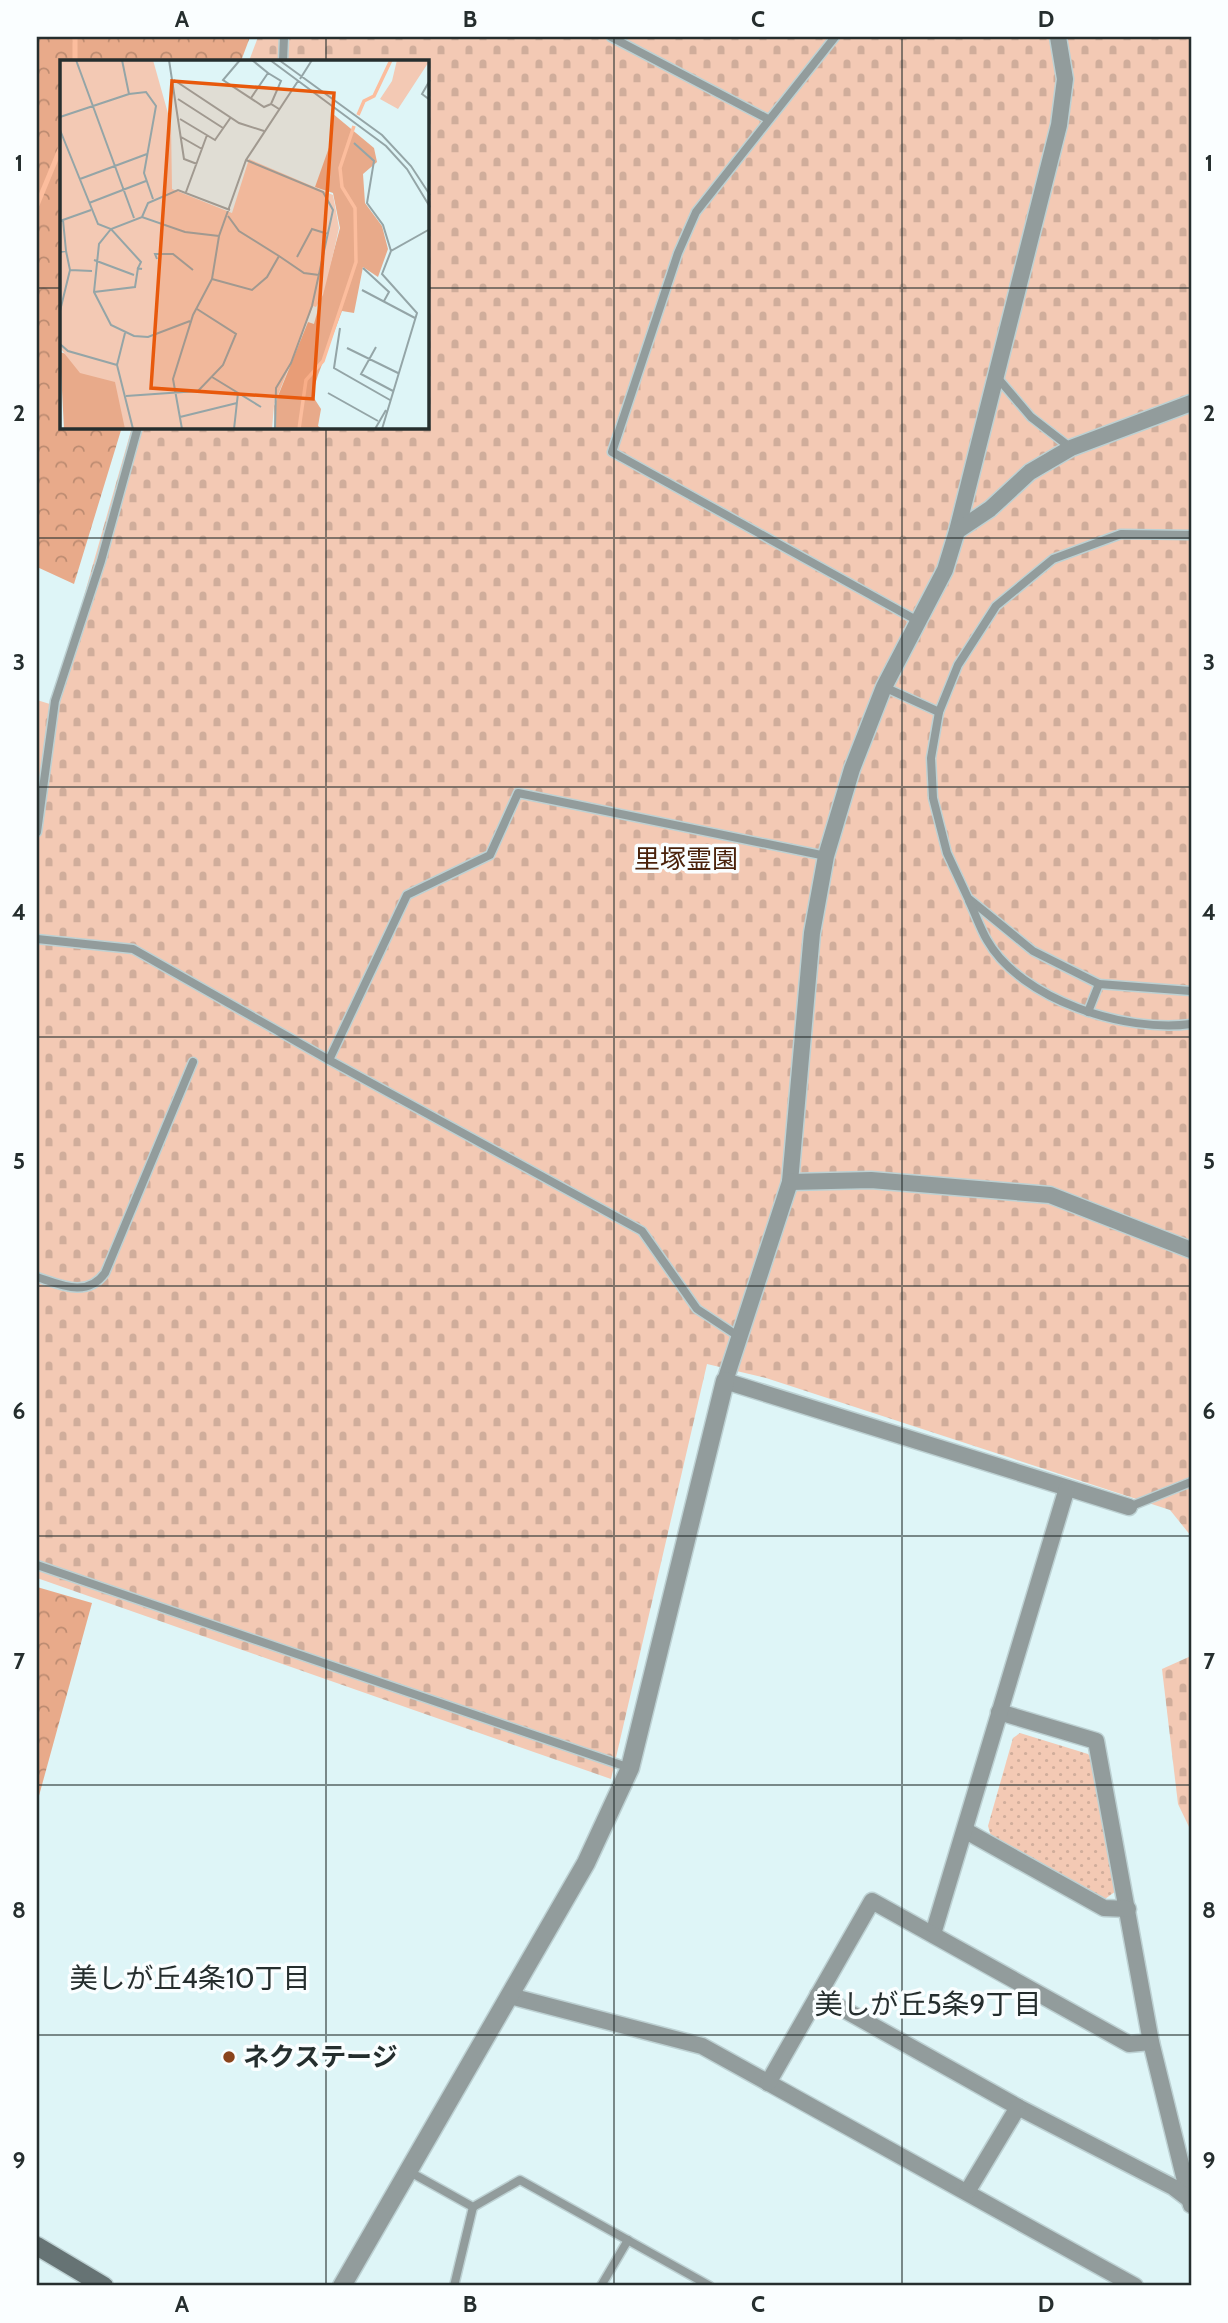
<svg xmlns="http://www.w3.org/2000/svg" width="1228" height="2323" font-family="Cabin,'Noto Sans JP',sans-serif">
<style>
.green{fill:url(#green-dots)}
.forest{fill:url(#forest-crowns)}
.cemetery{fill:url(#cemetery-stones)}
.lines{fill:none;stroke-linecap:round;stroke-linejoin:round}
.stream{stroke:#fcbd9d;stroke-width:5}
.service-casing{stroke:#bdd1d3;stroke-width:11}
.minor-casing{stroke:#bdd1d3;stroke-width:19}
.tertiary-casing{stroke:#bdd1d3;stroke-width:21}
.secondary-casing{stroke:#bdd1d3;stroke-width:21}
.service{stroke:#929c9c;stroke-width:8}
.minor{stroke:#929c9c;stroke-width:16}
.tertiary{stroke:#929c9c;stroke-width:18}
.secondary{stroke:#667374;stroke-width:18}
.grid{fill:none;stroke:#252e2e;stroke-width:2;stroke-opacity:0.55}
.poi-dot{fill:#8a441c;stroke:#fafeff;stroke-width:2.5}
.labels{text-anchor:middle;stroke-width:7;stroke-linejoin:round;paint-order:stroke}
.park-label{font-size:26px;fill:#4a220b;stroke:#fafeff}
.poi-label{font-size:26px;font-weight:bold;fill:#252e2e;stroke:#fafeff;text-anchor:start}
.neighbourhood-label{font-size:28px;fill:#252e2e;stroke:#fafeff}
.inset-river{fill:none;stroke:#fcbd9d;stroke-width:3.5}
.inset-road{fill:none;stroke:#94a5a7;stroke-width:2}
.view{fill:#e8590c;fill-opacity:0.15;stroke:#e8590c;stroke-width:3.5}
.inset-edge{fill:none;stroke:#252e2e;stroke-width:3.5}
.neatline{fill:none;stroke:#252e2e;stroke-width:2.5}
.grid-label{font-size:23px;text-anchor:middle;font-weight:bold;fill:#252e2e}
</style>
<defs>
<pattern id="green-dots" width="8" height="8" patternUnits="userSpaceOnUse" patternTransform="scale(1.75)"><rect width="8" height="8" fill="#f3c9b4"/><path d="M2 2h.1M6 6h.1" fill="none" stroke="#d0ad9b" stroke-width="1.8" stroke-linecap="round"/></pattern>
<pattern id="forest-crowns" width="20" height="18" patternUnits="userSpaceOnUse" patternTransform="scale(1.75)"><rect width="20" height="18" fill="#e8aa8a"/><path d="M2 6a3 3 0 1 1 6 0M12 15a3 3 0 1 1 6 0" fill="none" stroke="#bc8b71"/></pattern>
<pattern id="cemetery-stones" width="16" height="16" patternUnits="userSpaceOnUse" patternTransform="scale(1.75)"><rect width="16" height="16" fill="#f3c9b4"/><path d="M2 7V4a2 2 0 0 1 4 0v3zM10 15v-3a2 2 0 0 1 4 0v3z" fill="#d0ad9b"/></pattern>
</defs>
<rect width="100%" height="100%" fill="#def5f7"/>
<polygon class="green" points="1020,1733 1088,1754 1092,1759 1116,1891 1105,1899 991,1836 988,1826 1013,1738"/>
<g class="forest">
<polygon points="37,37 250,37 241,61 61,61 61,427 122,427 74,584 37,567"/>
<polygon points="37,1587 92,1603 37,1803"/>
</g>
<g class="cemetery">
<polygon points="258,37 1191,37 1191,1536 1170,1510 766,1378 707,1364 611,1779 37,1578 37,700 53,705 132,427 427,427 427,61 249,61"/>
<polygon points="1191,1656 1191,1831 1178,1804 1162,1669"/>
</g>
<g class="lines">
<g class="stream">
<polyline points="75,61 75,37"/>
<polyline points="37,205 61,147"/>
</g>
<g class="service-casing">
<g id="service">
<polyline points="611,37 768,119"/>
<polyline points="835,37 696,212 678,253 612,452 918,621"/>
<polyline points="283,61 284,37"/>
<polyline points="996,376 1031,417 1071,448"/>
<polyline points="1191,535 1121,534 1053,559 996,606 958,665 939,712 931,758 933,798 947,853 968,898 1033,951 1099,984 1191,991"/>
<polyline points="884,687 939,712"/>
<polyline points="37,832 55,701 101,561 138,427"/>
<path d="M969,901C975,913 980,928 987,940C1021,1000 1126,1033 1191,1024"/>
<polyline points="37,939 133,949 329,1060"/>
<polyline points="1088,1012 1099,984"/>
<path d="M37,1277C61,1285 87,1298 105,1273L193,1062"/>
<polyline points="738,1336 697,1309 642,1231 329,1060 407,895 490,855 518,793 826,856"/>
<polyline points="1129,1507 1191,1482"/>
<polyline points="37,1565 630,1768"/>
<polyline points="410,2172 473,2207 520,2180 710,2286"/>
<polyline points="454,2286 473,2207"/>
<polyline points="601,2286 628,2240"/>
</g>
</g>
<g class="minor-casing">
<g id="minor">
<polyline points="1058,37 1065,79 1059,125 957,531 945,570 884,687 852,769 826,856 812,933 790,1182 725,1381 1129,1507"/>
<polyline points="957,531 990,509 1030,472 1071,448 1191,403"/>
<polyline points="790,1182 871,1180 1050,1195 1191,1250"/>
<polyline points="999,1712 1096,1741 1151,2042 1191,2205"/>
<polyline points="966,1831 1104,1908 1128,1909"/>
<polyline points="933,1934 1067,1488"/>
<polyline points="818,1995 1018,2107 1173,2187 1190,2200"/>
<polyline points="510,1996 702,2046 1135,2286"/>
<polyline points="768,2083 872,1901 1129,2044 1151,2042"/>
<polyline points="967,2192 1018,2107"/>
</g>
</g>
<g class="tertiary-casing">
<polyline id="tertiary" points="342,2286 586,1863 630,1768 725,1381"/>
</g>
<g class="secondary-casing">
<polyline id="secondary" points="37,2246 104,2286"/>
</g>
<use href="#service" class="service"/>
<use href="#minor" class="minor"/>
<use href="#tertiary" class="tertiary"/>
<use href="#secondary" class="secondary"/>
</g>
<path class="grid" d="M326,37V61M614,37V2286M902,37V2286M37,288H61M427,288H1191M326,427V2286M37,538H1191M37,787H1191M37,1037H1191M37,1286H1191M37,1536H1191M37,1785H1191M37,2035H1191"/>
<circle class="poi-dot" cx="229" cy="2057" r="7"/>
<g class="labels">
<g class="park-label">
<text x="686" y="868">里塚霊園</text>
</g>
<g class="poi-label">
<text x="243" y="2066">ネクステージ</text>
</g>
<g class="neighbourhood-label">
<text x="190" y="1988">美しが丘4条10丁目</text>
<text x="928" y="2014">美しが丘5条9丁目</text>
</g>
</g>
<g transform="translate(60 60)">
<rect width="369" height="369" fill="#def5f7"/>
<path d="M337,0H370L338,49L320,39L332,21Z" fill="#f3c9b4"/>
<path d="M272,53L314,88L317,102L303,114L305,143L322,166L328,189L318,217L303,207L294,253L282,251L258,315L252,335L261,349L258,366L262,369H215L214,346L248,262L254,264L280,168L273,133L255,127L272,79ZM0,292L53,309L67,369H4Z" fill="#e8aa8a"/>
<path d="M0,0H93L111,64L112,129L172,153L189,99L273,135L279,168L273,195L263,235L256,247L253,246L214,345L212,369H65L55,322L20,313L0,288Z" fill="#f3c9b4"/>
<path class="inset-river" d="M298,55L304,41L314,36L331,0M239,369L246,320L263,301L296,202L295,148L282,127L280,108L294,66"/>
<path class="inset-road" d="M16,0L74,158M109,0L124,99L137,104M180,0L163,20L204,47L211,44L219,49M210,0L326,86L347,109L370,147M219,0L322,75L351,106L370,135M208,13L221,21L211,44M240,19L252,0M114,20L179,63L204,71M370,20L362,34L370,40M69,34L86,32L96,46L84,113L93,139M191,38L208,13L192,0M118,39L163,68M0,57L69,34L62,0M120,59L155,80L171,57M0,70L38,164L51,169L81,202L78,208L82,209M121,77L142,89M294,83L314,101L307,143L323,165L331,191M186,100L263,132L273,150L252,246L231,303L216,328L215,369M20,119L87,94M126,132L147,75M29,143L86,121M82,157L88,143L118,130L170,150M3,160L6,191M0,161L31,150M0,192L6,191L10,210L0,251M219,196L244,213L259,215M237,197L252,169L268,174M97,199L95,194H113L133,210M34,200L74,215M303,208L329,232L324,241M10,210L32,211M152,219L192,230L207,217L219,196L179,171L168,156M302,230L355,258M34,232L75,227L78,208M130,261L88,277L74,276L51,265L34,232L39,184L51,169L82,157L125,172L159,176M280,268L274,308L330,340M65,273L57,305L73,369M0,284L8,291L57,305M316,287L301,314L333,331M287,288L338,313M152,317L201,347M268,333L318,361M66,336L138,331L163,305L176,274L137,249M120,357L177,343M122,369L113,319L133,255L152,219L159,176L186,100L238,21M174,369L178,333M315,369L326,350M322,369L357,253L322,214L331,191L370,169"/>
<path class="view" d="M112,21L274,33L253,339L91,328Z"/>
<rect width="369" height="369" class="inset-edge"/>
</g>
<rect width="1228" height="2323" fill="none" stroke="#fafeff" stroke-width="77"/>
<rect x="38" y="38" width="1152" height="2246" class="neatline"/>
<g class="grid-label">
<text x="182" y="27">A</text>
<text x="470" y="27">B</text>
<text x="758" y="27">C</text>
<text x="1046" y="27">D</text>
<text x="19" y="171">1</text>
<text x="1209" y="171">1</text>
<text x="19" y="421">2</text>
<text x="1209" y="421">2</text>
<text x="19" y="670">3</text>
<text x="1209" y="670">3</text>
<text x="19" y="920">4</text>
<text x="1209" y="920">4</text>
<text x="19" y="1169">5</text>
<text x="1209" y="1169">5</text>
<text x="19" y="1419">6</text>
<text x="1209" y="1419">6</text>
<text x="19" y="1669">7</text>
<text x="1209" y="1669">7</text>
<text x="19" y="1918">8</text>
<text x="1209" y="1918">8</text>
<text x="19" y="2168">9</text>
<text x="1209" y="2168">9</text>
<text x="182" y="2312">A</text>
<text x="470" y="2312">B</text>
<text x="758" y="2312">C</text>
<text x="1046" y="2312">D</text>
</g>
</svg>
